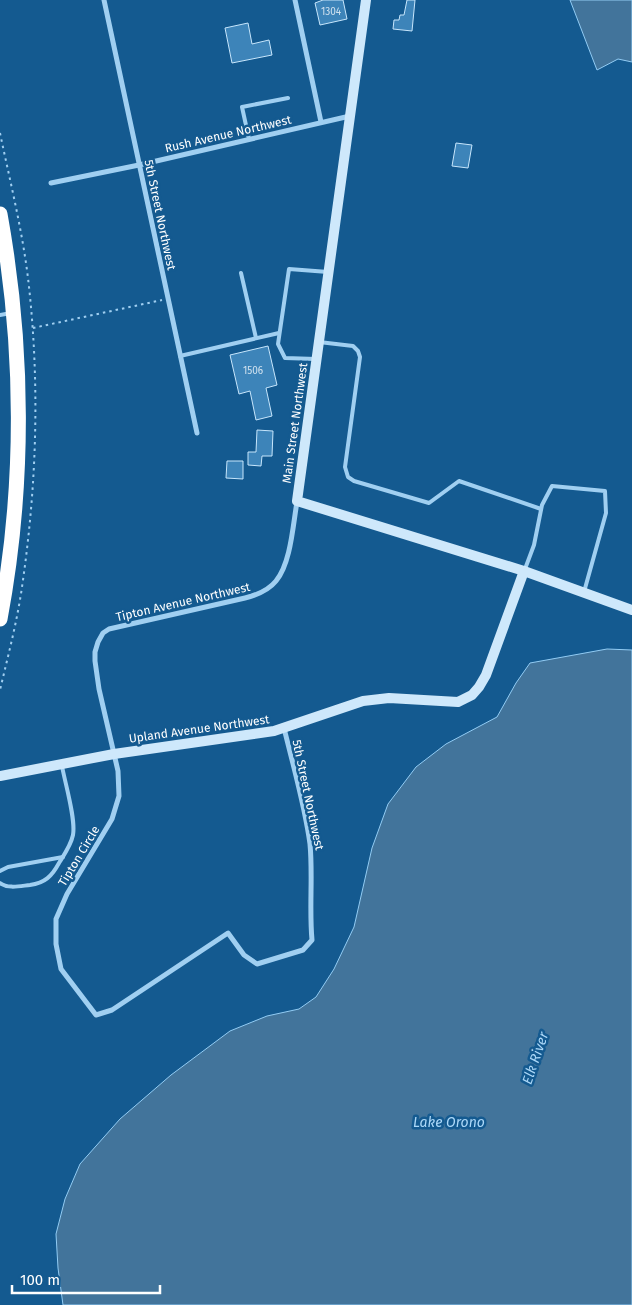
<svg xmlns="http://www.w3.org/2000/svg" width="632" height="1305" font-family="'Fira Sans',sans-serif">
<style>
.water{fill:#42749b;stroke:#92ccf4}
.building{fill:#3d84b9;stroke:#c7e6fc}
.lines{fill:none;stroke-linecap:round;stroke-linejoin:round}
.path{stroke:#a0cff1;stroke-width:2;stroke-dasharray:2.5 4;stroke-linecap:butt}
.lane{stroke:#a0cff1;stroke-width:4}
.street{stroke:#a0cff1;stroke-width:5}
.secondary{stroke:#cee8fb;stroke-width:10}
.highway{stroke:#fff;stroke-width:15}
.labels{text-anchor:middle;stroke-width:5;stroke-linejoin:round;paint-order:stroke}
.number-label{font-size:10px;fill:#cee0ee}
.street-label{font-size:12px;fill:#fff;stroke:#145a90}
.water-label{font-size:14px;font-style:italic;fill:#acd8f8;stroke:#145a90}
</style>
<rect width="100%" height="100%" fill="#145a90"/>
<g class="water">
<polygon points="570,0 632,0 632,62 618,59 597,70"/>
<polygon points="607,649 632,650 632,1305 63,1305 58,1268 56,1234 65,1199 80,1164 120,1119 171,1075 230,1031 267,1016 299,1009 316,997 334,969 354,927 372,848 388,804 416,767 446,744 497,717 516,683 530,663"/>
</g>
<g class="building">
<polygon points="323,0 343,0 347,19 320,25 315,3"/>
<polygon points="407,0 415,0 412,31 393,29 394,20 399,20 400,15 404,15"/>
<polygon points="248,23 252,44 269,40 272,55 232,63 225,28"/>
<polygon points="456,143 472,145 468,168 452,166"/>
<polygon points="268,346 277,385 266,388 272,416 256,420 250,391 239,394 230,355"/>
<polygon points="257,430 273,431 272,456 262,456 261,466 248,465 248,452 256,452"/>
<polygon points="227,461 243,461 243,479 226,478"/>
</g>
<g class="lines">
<g class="path">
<path d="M0,133C10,181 22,229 28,278C40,381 37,484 22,587C17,622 8,656 0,690"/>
<polyline points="33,328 162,300"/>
</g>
<g class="lane">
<polyline points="249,139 242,107 288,98"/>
<polyline points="241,273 256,338"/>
<polyline points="0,315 11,313"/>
<polyline points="319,342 353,346 358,351 360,357 345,467 348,477 354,481 429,503 459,481 541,509"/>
<polyline points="180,356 279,333"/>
<polyline points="316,359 285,358 278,344 289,269 328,272"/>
<polyline points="525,569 534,545 542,505 552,486 605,491 606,513 584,592"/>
<polyline points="0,871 8,867 63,857"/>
<path d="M0,883C8,889 20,886 30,885C45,883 52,876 59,863C64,855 71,845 73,835C76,819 65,783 62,766"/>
</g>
<g class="street">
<polyline points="104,0 197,433"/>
<polyline points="295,0 321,122"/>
<polyline points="51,183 139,165 350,116"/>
<path d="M284,728C293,765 305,806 310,844C313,876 309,908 312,940L303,950L257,964L244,955L228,933L112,1010L96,1015L61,969L56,944V919L67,894L112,819L119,796L118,771L99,689L95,661V652L98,642L103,633L109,629L245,598C257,595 268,591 276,581C291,563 293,524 297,502"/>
</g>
<g class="secondary">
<polyline points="366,0 297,501 524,571 632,610"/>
<polyline points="0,776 114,754 274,731 363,701 389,698 458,702 472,695 479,687 486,675 524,571"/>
</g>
<path class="highway" d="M0,214C24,347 25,486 0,619"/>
</g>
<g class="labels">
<g class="number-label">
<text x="331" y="15">1304</text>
<text x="253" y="374">1506</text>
</g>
<g class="street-label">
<text transform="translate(228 134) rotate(-13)" y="4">Rush Avenue Northwest</text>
<text transform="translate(160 215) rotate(78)" y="4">5th Street Northwest</text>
<text transform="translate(295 423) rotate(-82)" y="4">Main Street Northwest</text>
<text transform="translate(183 602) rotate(-13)" y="4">Tipton Avenue Northwest</text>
<text transform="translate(199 729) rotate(-8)" y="4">Upland Avenue Northwest</text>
<text transform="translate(308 795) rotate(78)" y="4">5th Street Northwest</text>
<text transform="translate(79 856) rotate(-59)" y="4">Tipton Circle</text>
</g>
<g class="water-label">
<text transform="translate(535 1058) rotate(-71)" y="5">Elk River</text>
<text x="449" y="1127">Lake Orono</text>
</g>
</g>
<path d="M12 1285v8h148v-8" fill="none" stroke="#ffffff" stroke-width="2.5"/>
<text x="20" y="1285" font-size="15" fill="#ffffff" stroke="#145a90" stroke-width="4" paint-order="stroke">100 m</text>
</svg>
